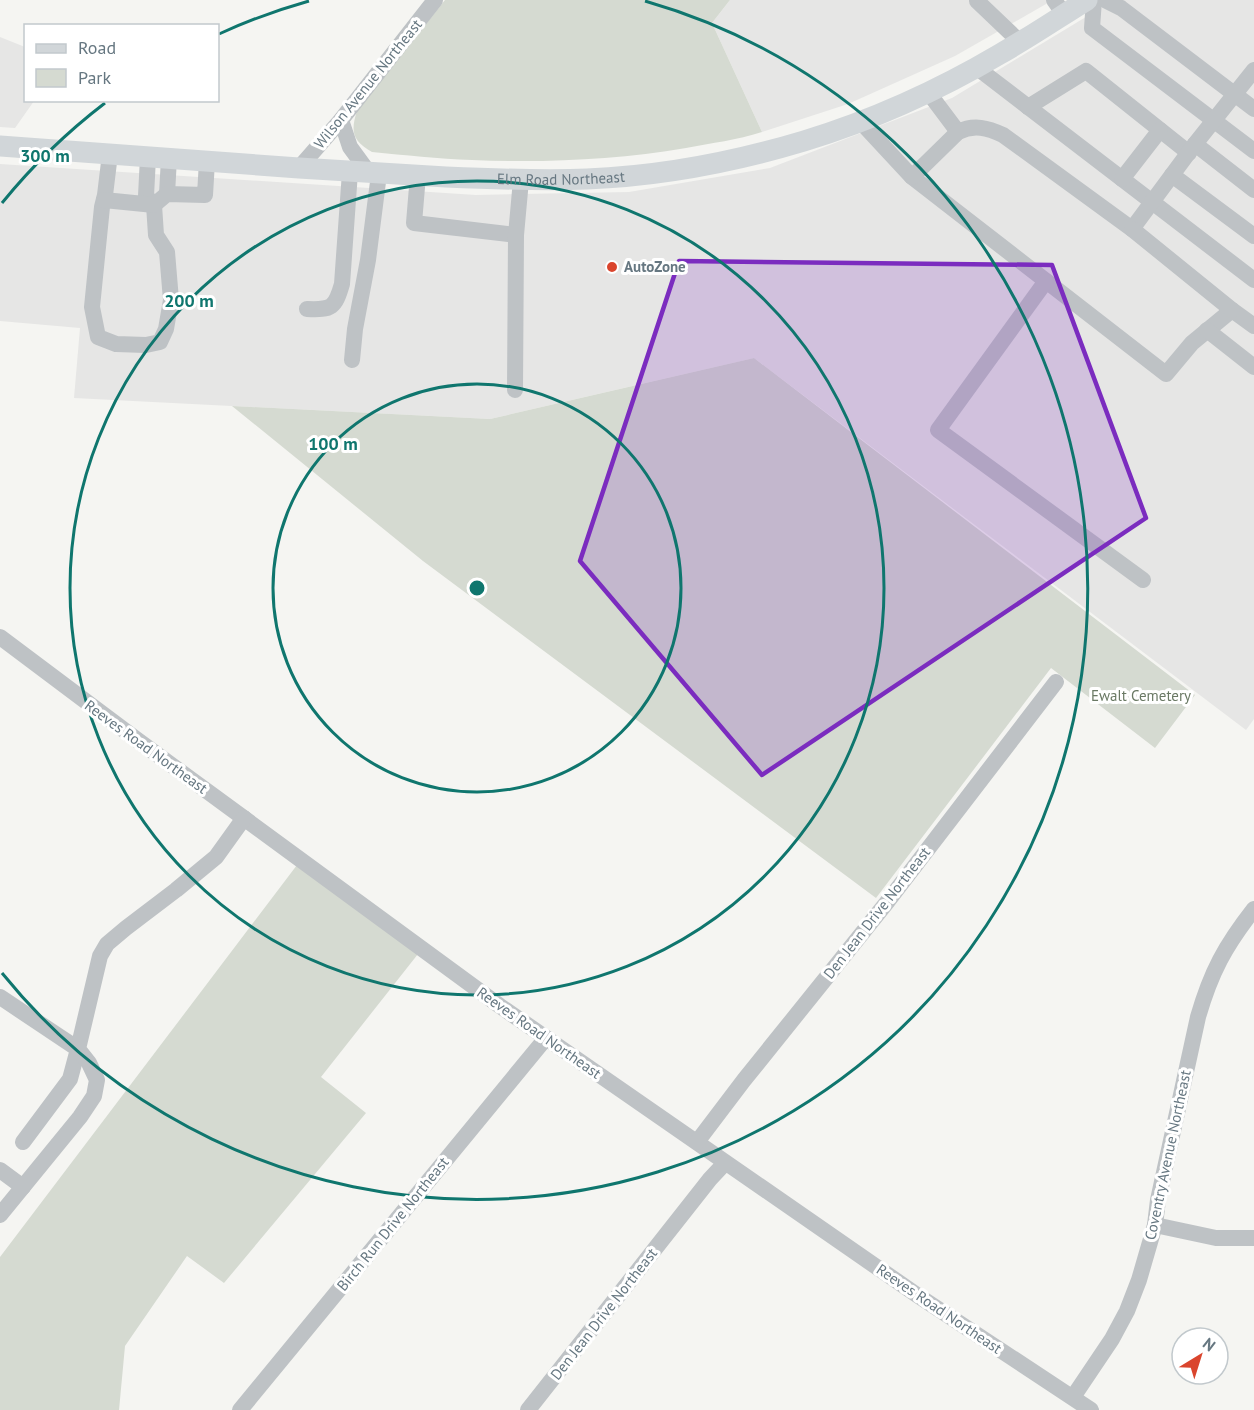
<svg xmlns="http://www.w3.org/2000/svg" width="1254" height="1410" font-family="'PT Sans',sans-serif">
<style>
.built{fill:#e6e6e5}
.green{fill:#d5dad1}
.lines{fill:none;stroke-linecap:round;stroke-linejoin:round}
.minor{stroke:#bec2c5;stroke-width:16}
.major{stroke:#d1d6d9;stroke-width:21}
.marked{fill:#7b2cbf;fill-opacity:0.2;stroke:#7b2cbf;stroke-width:4.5;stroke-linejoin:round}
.ring{fill:none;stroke:#0f766e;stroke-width:3}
.poi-dot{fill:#da452d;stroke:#fff;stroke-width:2}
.labels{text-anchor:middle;stroke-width:6;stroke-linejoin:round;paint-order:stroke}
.street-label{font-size:15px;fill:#667781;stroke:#fff}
.poi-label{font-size:15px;font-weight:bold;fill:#667781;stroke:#fff;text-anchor:start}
.park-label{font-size:15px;fill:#6a7964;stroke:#fff}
.centre{fill:#0f766e;stroke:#fff;stroke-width:3}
.ring-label{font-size:18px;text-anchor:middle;font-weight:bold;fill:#0f766e;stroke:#fff;stroke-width:6;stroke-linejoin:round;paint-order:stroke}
</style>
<rect width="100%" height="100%" fill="#f5f5f2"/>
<g class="built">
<polygon points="730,0 1053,0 955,56 848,104 762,132 712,23"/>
<polygon points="1114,0 1254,0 1254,719 1246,730 754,358 490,419 74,398 80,328 0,321 0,164 476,195 629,192 770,168 952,98"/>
<polygon points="0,37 25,47 26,100 34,101 15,128 0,127"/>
</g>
<g class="green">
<path d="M445,0H730L712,23L762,132C737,140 712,143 686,148C616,160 543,163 472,160C438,159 405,155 372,152C353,141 350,132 357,111Z"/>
<polygon points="754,358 1195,695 1155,748 1051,668 876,898 423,561 232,406 490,419"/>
<polygon points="297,865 418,954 321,1077 366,1113 224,1283 187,1256 125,1346 119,1410 0,1410 0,1257"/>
</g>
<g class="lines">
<g class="minor">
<polyline points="978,0 977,1 1020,42"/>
<polyline points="1054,0 1064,14"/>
<polyline points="1094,0 1092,28 1254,151"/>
<polyline points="1105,0 1121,8 1254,109"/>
<polyline points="976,67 1254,280"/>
<polyline points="928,92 958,132"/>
<polyline points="1028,107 1086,71 1189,153"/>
<polyline points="341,120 350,147 369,173"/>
<polyline points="860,121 912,177 1166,374 1192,343 1232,310 1254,326"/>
<polyline points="1195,144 1254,190"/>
<polyline points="110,154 105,195 102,207 92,307 98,337 116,344 146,345 160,342 166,329 171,300 167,252 156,235 154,205 146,196 148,157"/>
<polyline points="299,168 341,120 435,0"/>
<polyline points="418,175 414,223 516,235"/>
<polyline points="1172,175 1254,236"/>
<path d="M912,177L958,132C974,124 988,128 1003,135L1132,229L1195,144L1254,70"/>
<polyline points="1122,179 1160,130"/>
<polyline points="167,194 169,158"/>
<polyline points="104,200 154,205 167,194 205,195 207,161"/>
<polyline points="1132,229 1232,310"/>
<polyline points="1046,281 938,430 1143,580"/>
<path d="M307,309C332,310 335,308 342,284L350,172"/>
<polyline points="1207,330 1254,367"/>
<polyline points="352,360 355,329 368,260 379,174"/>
<polyline points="515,390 516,235 521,180"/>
<polyline points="0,637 136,739 500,1006 917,1295 1091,1410"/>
<polyline points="0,997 78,1049 70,1079 23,1142"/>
<polyline points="697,1142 744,1080 888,901 1056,682"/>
<polyline points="0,1170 23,1187"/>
<polyline points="0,1215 80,1117 94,1096 97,1080 89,1063 78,1049 100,956 107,944 126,928 176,890 216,857 244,818"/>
<polyline points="1155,1225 1216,1238 1254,1238"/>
<path d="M1073,1397L1112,1339L1127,1311L1139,1280L1155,1225L1158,1200L1198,1017C1211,972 1225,946 1254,909"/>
<polyline points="240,1410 546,1038"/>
<polyline points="528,1410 710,1179 725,1163"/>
</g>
<path class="major" id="s1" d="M0,146C100,153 200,160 299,168C348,171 397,174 446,177C493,179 540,181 587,179C661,176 734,162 804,141C873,120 939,90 1000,54C1030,37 1058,18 1087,0"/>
</g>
<path class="marked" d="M679,261L1052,265L1146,518L762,775L580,561Z"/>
<g class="ring">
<circle cx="477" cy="588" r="204"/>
<circle cx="477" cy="588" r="407"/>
<path d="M2 203A611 611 0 0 1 105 103M219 34A611 611 0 0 1 309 1M645 1A611 611 0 1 1 2 973"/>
</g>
<circle class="poi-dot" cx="612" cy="267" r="6"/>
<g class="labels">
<g class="street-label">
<text transform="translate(368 84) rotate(-51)" y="5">Wilson Avenue Northeast</text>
<text dy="5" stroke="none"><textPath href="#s1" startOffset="562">Elm Road Northeast</textPath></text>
<text transform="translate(146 747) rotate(36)" y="5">Reeves Road Northeast</text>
<text transform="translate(877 913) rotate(-52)" y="5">Den Jean Drive Northeast</text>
<text transform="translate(539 1033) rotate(35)" y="5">Reeves Road Northeast</text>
<text transform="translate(1168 1155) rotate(-78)" y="5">Coventry Avenue Northeast</text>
<text transform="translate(393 1224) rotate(-51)" y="5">Birch Run Drive Northeast</text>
<text transform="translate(939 1309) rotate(34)" y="5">Reeves Road Northeast</text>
<text transform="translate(604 1314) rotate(-52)" y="5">Den Jean Drive Northeast</text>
</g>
<g class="poi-label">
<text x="624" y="272">AutoZone</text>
</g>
<g class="park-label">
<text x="1141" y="701">Ewalt Cemetery</text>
</g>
</g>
<circle cx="477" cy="588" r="9" class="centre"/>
<g class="ring-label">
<text x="45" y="162">300 m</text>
<text x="189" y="307">200 m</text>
<text x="333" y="450">100 m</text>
</g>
<rect x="24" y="24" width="195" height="78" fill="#ffffff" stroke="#c2c9cd" stroke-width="1.5"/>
<rect x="36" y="44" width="30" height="9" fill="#d1d6d9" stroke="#c2c9cd" stroke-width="1.5"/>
<text x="78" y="54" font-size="18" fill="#667781">Road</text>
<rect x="36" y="69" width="30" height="18" fill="#d5dad1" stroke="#c2c9cd" stroke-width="1.5"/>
<text x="78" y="84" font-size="18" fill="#667781">Park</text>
<g transform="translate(1200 1356) rotate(38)"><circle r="28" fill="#ffffff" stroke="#c2c9cd" stroke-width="1.5"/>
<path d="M0-4.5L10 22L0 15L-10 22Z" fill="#da452d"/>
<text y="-9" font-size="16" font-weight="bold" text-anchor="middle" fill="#667781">N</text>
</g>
</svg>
